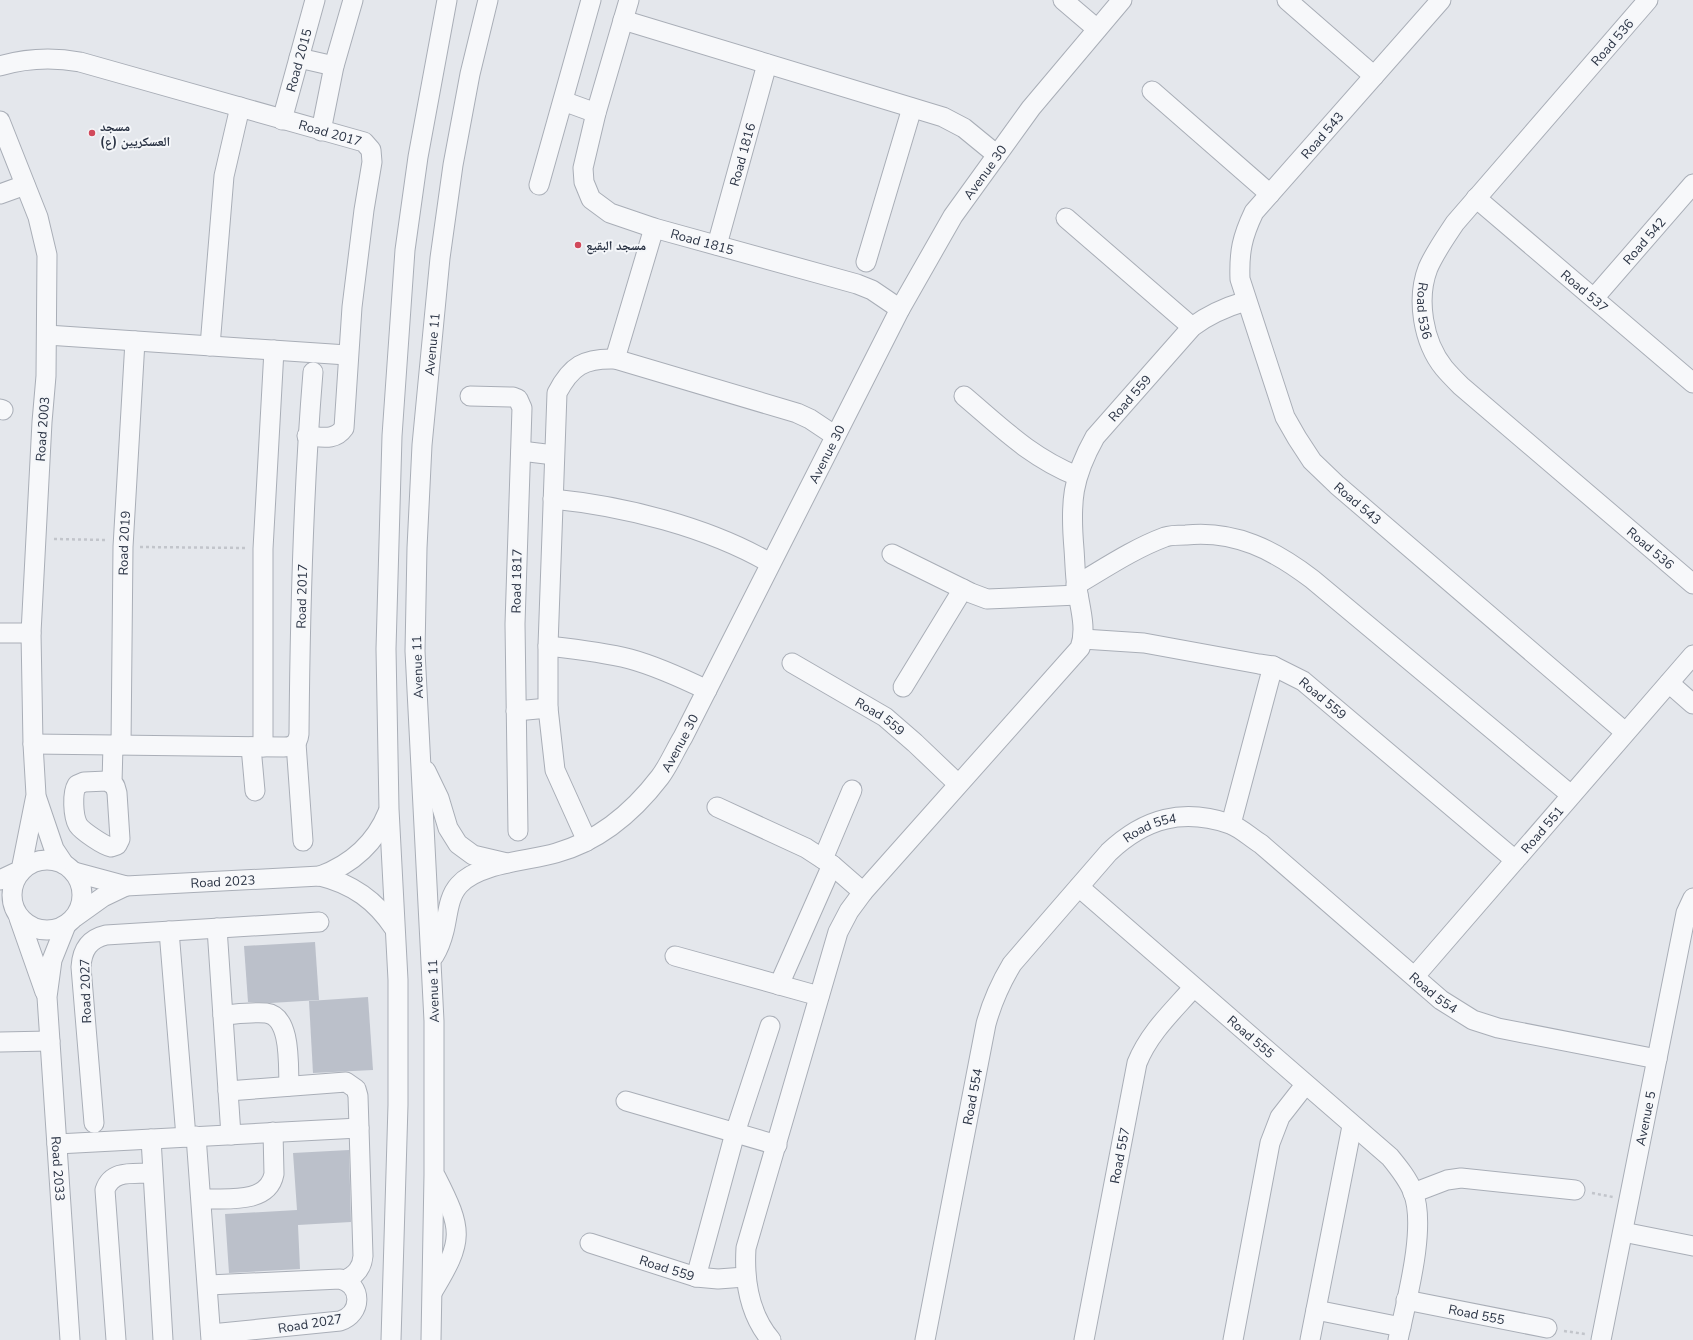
<svg xmlns="http://www.w3.org/2000/svg" width="1693" height="1340" font-family="'Nunito Sans','Noto Naskh Arabic',sans-serif">
<style>
.building{fill:#bbc0ca}
.lines{fill:none;stroke-linecap:round;stroke-linejoin:round}
.minor-casing{stroke:#a9aeb7;stroke-width:21}
.path{stroke:#c2c5cb;stroke-width:2.5;stroke-dasharray:3 3;stroke-linecap:butt}
.minor{stroke:#f7f8fa;stroke-width:19}
.poi-dot{fill:#d1495b;stroke:#f4f6f9;stroke-width:1.5}
.labels{text-anchor:middle;stroke-width:4;stroke-linejoin:round;paint-order:stroke}
.street-label{font-size:13px;fill:#2b3445;stroke:#f4f6f9}
.poi-label{font-size:13px;font-weight:bold;fill:#2b3445;stroke:#f4f6f9;text-anchor:start}
</style>
<rect width="100%" height="100%" fill="#e4e7ec"/>
<g class="building">
<polygon points="315,942 319,1000 271,1003 248,1002 244,946"/>
<polygon points="368,997 373,1070 313,1073 309,1001"/>
<polygon points="349,1150 351,1222 298,1225 300,1269 229,1273 225,1214 297,1210 293,1153"/>
</g>
<g class="lines">
<g class="minor-casing">
<g id="minor">
<path id="s1" d="M629,0L596,113L583,168L584,182L591,199L610,213L654,228L857,284L872,290L900,309"/>
<polyline points="1063,0 1097,29"/>
<polyline points="1287,0 1374,76"/>
<path id="s2" d="M1441,0L1254,212C1242,237 1239,252 1240,279L1285,417L1297,438L1312,461L1337,485L1625,732"/>
<path id="s3" d="M1648,0L1455,223C1445,238 1435,252 1428,268C1416,299 1423,342 1444,368C1449,374 1455,380 1461,386L1693,584"/>
<polyline points="623,20 943,117 964,128 997,155"/>
<polyline points="299,58 334,66"/>
<path id="s4" d="M0,66C27,58 52,57 80,62L364,142L371,150L372,162L364,210L352,307L344,428C335,441 322,437 307,436"/>
<polyline points="1152,91 1270,194"/>
<polyline points="563,101 596,113"/>
<path id="s5" d="M282,120L315,0"/>
<polyline points="0,121 38,217 47,255 46,376 42,422 31,633 33,744 36,795 21,870 0,880"/>
<polyline points="321,131 334,66 353,0"/>
<polyline points="539,185 591,0"/>
<polyline points="0,194 25,185"/>
<path id="s6" d="M1476,198L1693,383"/>
<polyline points="1066,218 1192,327"/>
<path id="s7" d="M717,245L767,64"/>
<polyline points="866,262 912,108"/>
<path id="s8" d="M1594,298L1693,184"/>
<polyline points="47,335 347,355"/>
<polyline points="210,346 224,176 240,107"/>
<polyline points="615,359 654,228"/>
<polyline points="470,396 513,397 518,399 522,408 515,624 518,831"/>
<path d="M964,396C1002,428 1030,457 1077,476"/>
<polyline points="0,409 3,410"/>
<polyline points="521,451 554,455"/>
<path d="M553,499C624,506 708,527 770,563"/>
<polyline points="892,554 971,593 987,599 1078,595"/>
<path d="M1076,585C1105,568 1133,549 1165,537C1171,535 1179,535 1186,535C1235,530 1274,550 1312,579L1571,795"/>
<polyline points="0,633 31,633"/>
<path id="s9" d="M1083,639L1144,643L1259,664L1273,666L1303,681L1515,860"/>
<path d="M548,646C575,649 603,652 630,659C656,666 682,678 707,690"/>
<path id="s10" d="M792,663L885,717L915,743L958,784"/>
<polyline points="1669,683 1693,704"/>
<polyline points="903,687 963,589"/>
<polyline points="516,711 548,708"/>
<polyline points="296,743 303,841"/>
<path id="s11" d="M33,744L284,747C293,747 298,743 299,734C300,613 303,492 313,372"/>
<path id="s12" d="M121,745L123,547L135,341"/>
<polyline points="251,747 255,791"/>
<polyline points="263,747 263,549 274,350"/>
<polyline points="426,771 439,798 448,828 458,844 473,855 507,863"/>
<path d="M107,781L115,786L117,793L120,839L117,845L111,847C104,846 82,831 78,825C73,816 72,793 77,785L84,782Z"/>
<polyline points="112,783 113,745"/>
<polyline points="37,799 54,849 64,864"/>
<polyline points="717,807 806,848 832,865 863,892"/>
<polyline points="1231,824 1273,666"/>
<path d="M587,841L555,770L548,708V646L557,393C571,366 584,358 615,359L797,413L810,419L834,435"/>
<polyline points="823,859 852,790"/>
<circle cx="47" cy="895" r="35"/>
<path id="s13" d="M74,872L126,886L320,876C353,884 376,901 394,928"/>
<path d="M320,876C352,864 375,844 388,812"/>
<path id="s14" d="M1079,887L1390,1157C1399,1168 1408,1179 1413,1192C1427,1227 1406,1302 1398,1340"/>
<polyline points="75,917 103,897 126,886"/>
<polyline points="19,918 45,992"/>
<path id="s15" d="M66,925L52,960L47,997L70,1340"/>
<polyline points="217,928 231,1135"/>
<polyline points="169,931 186,1137"/>
<path id="s16" d="M434,956C439,948 442,939 444,931C448,915 448,897 459,885C478,863 529,861 556,853C599,841 634,811 660,777C669,765 675,750 683,737L900,309L953,216L1031,108L1122,0"/>
<polyline points="675,956 819,996"/>
<path id="s17" d="M1415,976L1693,655"/>
<polyline points="779,985 832,865"/>
<path d="M223,1015C237,1014 252,1012 266,1013C292,1016 288,1067 289,1086"/>
<polyline points="0,1042 50,1041"/>
<path d="M228,1091L346,1082L356,1089L358,1096L363,1256C362,1268 356,1275 345,1280"/>
<polyline points="626,1101 777,1145"/>
<path d="M94,1123L81,967C82,950 89,939 106,935L319,922"/>
<polyline points="196,1136 211,1340"/>
<polyline points="151,1139 163,1340"/>
<polyline points="57,1144 359,1128"/>
<polyline points="1413,1193 1447,1180 1461,1178 1575,1190"/>
<path d="M202,1199C225,1198 268,1205 274,1174L273,1132"/>
<polyline points="1623,1232 1693,1246"/>
<path id="s18" d="M590,1243L696,1277L718,1279L745,1277"/>
<polyline points="696,1277 735,1133 770,1026"/>
<path d="M209,1285L340,1279C363,1285 362,1314 340,1321L211,1334"/>
<path d="M433,1291C464,1240 463,1230 436,1177"/>
<path id="s19" d="M1406,1300L1547,1328"/>
<polyline points="1316,1310 1401,1327"/>
<path d="M116,1340L105,1190C112,1169 134,1174 152,1173"/>
<polyline points="391,1340 398,1105 398,980 389,809 386,649 392,436 405,250 418,157 447,0"/>
<path id="s20" d="M431,1340L434,1175V1021L415,651L417,548L422,445L440,258L453,165L470,74L488,0"/>
<path id="s21" d="M771,1340C749,1314 744,1281 746,1248L838,932L849,911L863,892L1080,648C1087,629 1080,608 1077,588C1075,575 1075,562 1074,549C1070,502 1072,478 1095,437L1192,327C1209,314 1226,307 1246,301"/>
<path id="s22" d="M925,1340L986,1024C992,1002 1000,984 1012,964L1109,852C1145,818 1183,808 1230,824C1241,828 1251,838 1261,844L1441,1000L1473,1020L1498,1028L1657,1059"/>
<path id="s23" d="M1084,1340L1137,1063C1149,1033 1172,1012 1193,988"/>
<polyline points="1233,1340 1270,1143 1280,1117 1305,1085"/>
<polyline points="1310,1340 1352,1126"/>
<path id="s24" d="M1601,1340L1686,913L1693,898"/>
</g>
</g>
<g class="path">
<polyline points="54,539 107,540"/>
<polyline points="140,547 247,548"/>
<polyline points="1592,1193 1613,1197"/>
<polyline points="1564,1331 1585,1334"/>
</g>
<use href="#minor" class="minor"/>
</g>
<g class="poi-dot">
<circle cx="92" cy="133" r="4"/>
<circle cx="578" cy="245" r="4"/>
</g>
<g class="labels">
<g class="street-label">
<text transform="translate(1612 42) rotate(-49)" y="5">Road 536</text>
<text dy="5" stroke="none"><textPath href="#s5" startOffset="62">Road 2015</textPath></text>
<text dy="5" stroke="none"><textPath href="#s4" startOffset="341">Road 2017</textPath></text>
<text transform="translate(1322 135) rotate(-49)" y="5">Road 543</text>
<text dy="5" stroke="none"><textPath href="#s7" startOffset="94">Road 1816</textPath></text>
<text dy="5" stroke="none"><textPath href="#s16" startOffset="998">Avenue 30</textPath></text>
<text dy="5" stroke="none"><textPath href="#s1" startOffset="327">Road 1815</textPath></text>
<text dy="5" stroke="none"><textPath href="#s8" startOffset="76">Road 542</textPath></text>
<text dy="5" stroke="none"><textPath href="#s6" startOffset="143">Road 537</textPath></text>
<text dy="5" stroke="none"><textPath href="#s3" startOffset="391">Road 536</textPath></text>
<text dy="5" stroke="none"><textPath href="#s20" startOffset="997">Avenue 11</textPath></text>
<text dy="5" stroke="none"><textPath href="#s21" startOffset="1069">Road 559</textPath></text>
<text transform="translate(42 429) rotate(-86)" y="5">Road 2003</text>
<text dy="5" stroke="none"><textPath href="#s16" startOffset="674">Avenue 30</textPath></text>
<text dy="5" stroke="none"><textPath href="#s2" startOffset="611">Road 543</textPath></text>
<text dy="5" stroke="none"><textPath href="#s12" startOffset="202">Road 2019</textPath></text>
<text dy="5" stroke="none"><textPath href="#s3" startOffset="727">Road 536</textPath></text>
<text transform="translate(516 581) rotate(-89)" y="5">Road 1817</text>
<text dy="5" stroke="none"><textPath href="#s11" startOffset="411">Road 2017</textPath></text>
<text transform="translate(417 667) rotate(-92)" y="5">Avenue 11</text>
<text dy="5" stroke="none"><textPath href="#s9" startOffset="252">Road 559</textPath></text>
<text dy="5" stroke="none"><textPath href="#s10" startOffset="103">Road 559</textPath></text>
<text dy="5" stroke="none"><textPath href="#s16" startOffset="350">Avenue 30</textPath></text>
<text dy="5" stroke="none"><textPath href="#s17" startOffset="194">Road 551</textPath></text>
<text dy="5" stroke="none"><textPath href="#s22" startOffset="584">Road 554</textPath></text>
<text dy="5" stroke="none"><textPath href="#s13" startOffset="151">Road 2023</textPath></text>
<text transform="translate(85 991) rotate(-92)" y="5">Road 2027</text>
<text transform="translate(433 991) rotate(-92)" y="5">Avenue 11</text>
<text dy="5" stroke="none"><textPath href="#s22" startOffset="932">Road 554</textPath></text>
<text dy="5" stroke="none"><textPath href="#s14" startOffset="228">Road 555</textPath></text>
<text dy="5" stroke="none"><textPath href="#s22" startOffset="248">Road 554</textPath></text>
<text dy="5" stroke="none"><textPath href="#s24" startOffset="226">Avenue 5</textPath></text>
<text dy="5" stroke="none"><textPath href="#s23" startOffset="188">Road 557</textPath></text>
<text dy="5" stroke="none"><textPath href="#s15" startOffset="247">Road 2033</textPath></text>
<text dy="5" stroke="none"><textPath href="#s18" startOffset="81">Road 559</textPath></text>
<text dy="5" stroke="none"><textPath href="#s19" startOffset="72">Road 555</textPath></text>
<text transform="translate(310 1323) rotate(-9)" y="5">Road 2027</text>
</g>
<g class="poi-label">
<text x="100" y="131">مسجد<tspan x="100" dy="15">العسكريين (ع)</tspan></text>
<text x="586" y="250">مسجد البقيع</text>
</g>
</g>
</svg>
